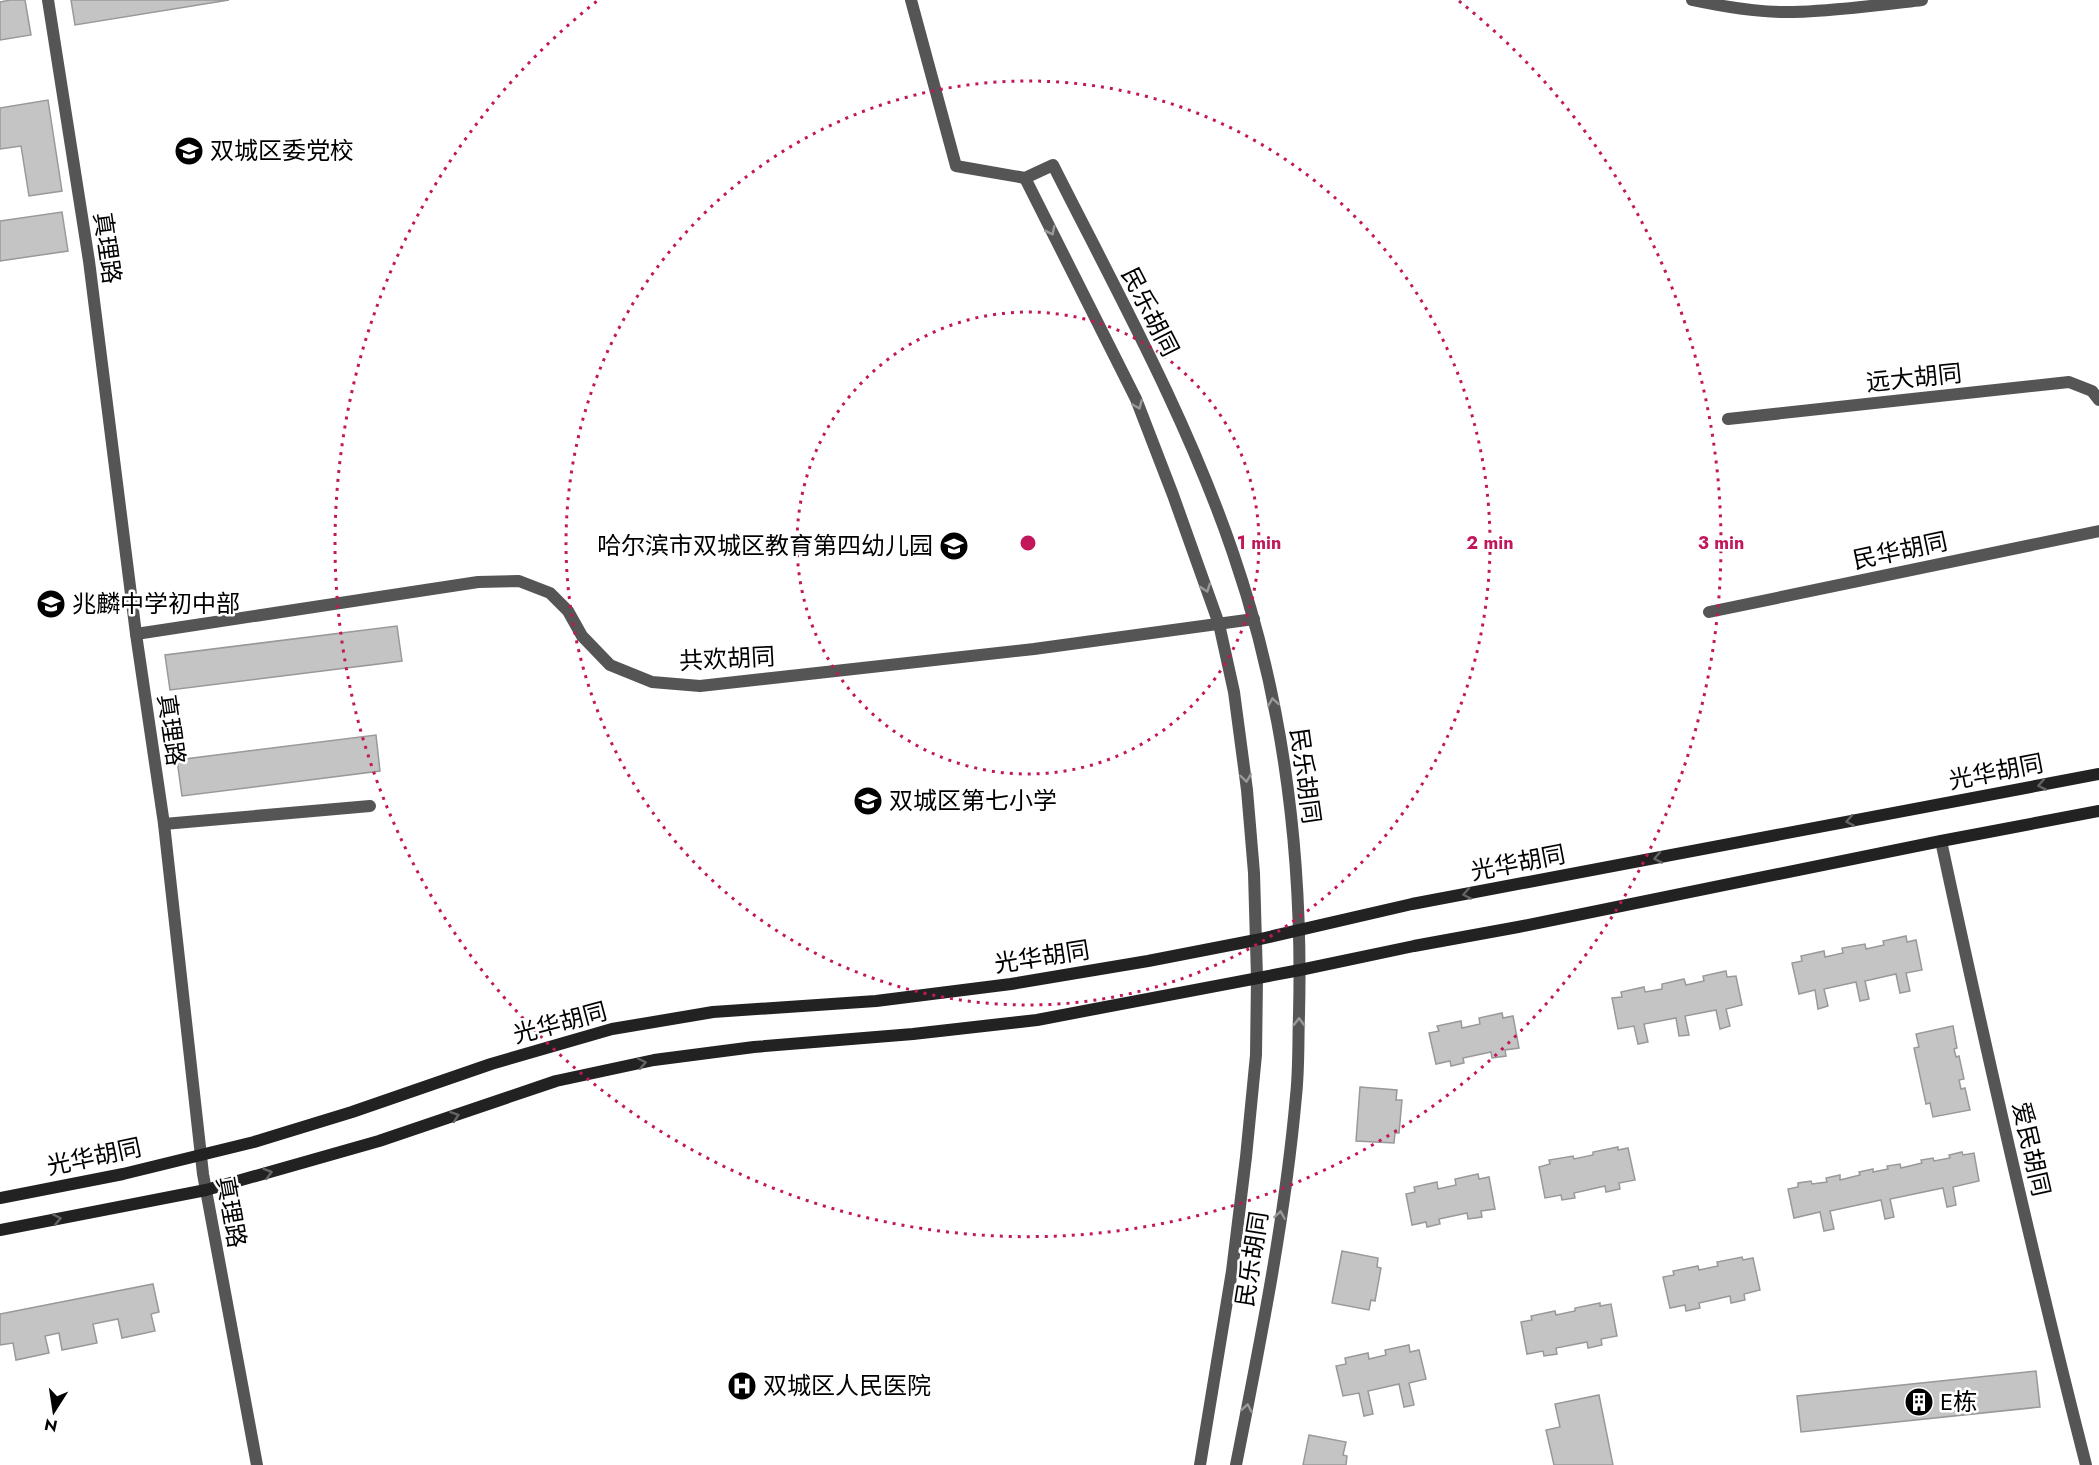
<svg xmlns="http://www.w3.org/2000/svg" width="2099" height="1465" font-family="Jost,'Noto Sans SC',sans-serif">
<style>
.building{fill:#c4c4c4;stroke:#999;stroke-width:1.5}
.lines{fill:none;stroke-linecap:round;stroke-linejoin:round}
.minor{stroke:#555;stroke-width:12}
.tertiary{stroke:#555;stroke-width:12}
.secondary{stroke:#222;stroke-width:12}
.oneway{stroke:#999}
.oneway2{stroke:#646464}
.ring{fill:none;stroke:#c2185b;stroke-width:3;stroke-dasharray:3 6}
.labels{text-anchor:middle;stroke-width:5;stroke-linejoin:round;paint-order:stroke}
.poi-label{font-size:24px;fill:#000;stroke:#fff;text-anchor:start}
.street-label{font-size:24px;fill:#000;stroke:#fff}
.centre{fill:#c2185b;stroke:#fff;stroke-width:3}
.ring-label{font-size:18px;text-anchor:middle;font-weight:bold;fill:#c2185b;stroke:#fff;stroke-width:5;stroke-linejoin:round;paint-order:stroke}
</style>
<rect width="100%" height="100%" fill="#fff"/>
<g class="building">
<polygon points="10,0 25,0 31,35 0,40 0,2"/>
<polygon points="71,0 229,0 75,25"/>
<polygon points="48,100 62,191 29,196 21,146 0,149 0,108"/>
<polygon points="62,212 68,251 0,261 0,221"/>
<polygon points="397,626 402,661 170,690 165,655"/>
<polygon points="376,735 380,771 182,796 177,760"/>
<polygon points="1906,936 1907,942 1916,940 1922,970 1906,973 1910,991 1900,993 1896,974 1865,981 1869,999 1860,1001 1856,982 1824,989 1828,1006 1818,1009 1815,990 1799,994 1792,963 1802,961 1801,956 1824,951 1825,957 1843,953 1842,948 1865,944 1866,949 1884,945 1883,941"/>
<polygon points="1726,971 1727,977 1736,976 1742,1005 1726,1009 1730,1026 1720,1029 1716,1010 1685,1016 1689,1035 1679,1036 1676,1018 1644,1024 1648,1042 1638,1044 1634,1026 1618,1029 1612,998 1622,997 1621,992 1644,987 1645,992 1662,989 1662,984 1684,979 1686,985 1704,981 1703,976"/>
<polygon points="1502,1013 1503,1018 1513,1016 1519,1048 1505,1050 1506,1056 1492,1058 1491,1052 1463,1058 1464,1063 1451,1066 1450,1061 1436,1064 1429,1033 1439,1031 1437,1026 1461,1021 1462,1028 1480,1024 1479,1018"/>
<polygon points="1953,1026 1957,1048 1954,1049 1956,1057 1959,1056 1964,1079 1959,1080 1961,1089 1965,1088 1970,1110 1933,1117 1930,1103 1926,1104 1914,1048 1919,1047 1916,1034"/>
<polygon points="1360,1087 1397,1090 1396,1100 1402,1100 1399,1133 1395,1133 1394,1143 1356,1141"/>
<polygon points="1618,1147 1618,1150 1628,1148 1635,1180 1619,1183 1620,1189 1606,1192 1605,1186 1574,1193 1575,1198 1562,1200 1561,1195 1545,1198 1539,1167 1550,1164 1549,1160 1573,1156 1574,1159 1593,1155 1593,1152"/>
<polygon points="1962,1152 1963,1155 1974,1153 1979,1181 1953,1187 1956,1205 1947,1207 1943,1188 1890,1199 1894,1217 1885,1219 1881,1200 1830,1211 1834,1229 1824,1231 1820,1212 1794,1218 1788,1189 1798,1187 1798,1183 1811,1181 1812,1184 1827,1182 1826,1178 1840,1175 1840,1180 1860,1175 1859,1172 1873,1169 1873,1172 1888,1169 1887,1166 1900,1164 1901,1168 1922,1163 1921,1160 1933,1158 1934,1161 1950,1158 1949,1155"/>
<polygon points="1478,1174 1479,1179 1489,1177 1495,1209 1481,1211 1482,1217 1468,1219 1467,1213 1439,1219 1440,1224 1427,1227 1426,1222 1412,1225 1406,1194 1415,1192 1414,1187 1437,1182 1438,1189 1456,1185 1455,1179"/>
<polygon points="1342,1251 1378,1258 1377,1267 1381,1268 1375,1301 1371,1300 1369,1310 1332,1303"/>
<polygon points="1742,1257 1743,1260 1753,1258 1760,1290 1744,1294 1745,1300 1731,1303 1730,1296 1699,1303 1700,1308 1686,1311 1685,1305 1670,1308 1663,1277 1674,1275 1673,1271 1698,1266 1699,1270 1718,1266 1717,1262"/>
<polygon points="153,1284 159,1312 151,1314 155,1331 122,1338 118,1319 93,1324 97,1343 62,1350 59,1333 45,1336 49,1353 16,1360 13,1343 0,1345 0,1314"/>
<polygon points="1600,1303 1600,1306 1611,1304 1617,1336 1601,1339 1602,1345 1588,1348 1587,1342 1556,1348 1557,1354 1544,1356 1543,1351 1527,1354 1521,1322 1532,1320 1531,1316 1555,1311 1556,1315 1575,1311 1575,1308"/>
<polygon points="1409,1345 1410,1352 1419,1350 1426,1379 1409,1383 1414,1405 1404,1407 1399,1384 1368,1391 1373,1414 1364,1416 1359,1393 1343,1396 1336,1366 1346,1364 1345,1358 1368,1353 1369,1359 1386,1355 1385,1350"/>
<polygon points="2036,1371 2040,1407 1801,1432 1797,1396"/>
<polygon points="1599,1395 1613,1465 1554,1465 1546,1430 1560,1427 1555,1404"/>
<polygon points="1309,1435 1346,1442 1343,1455 1347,1456 1346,1465 1303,1465"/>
</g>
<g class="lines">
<g class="minor">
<path d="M1692,0C1725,7 1759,13 1793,12C1836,11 1880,5 1922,0"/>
<polyline points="1728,419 2069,382 2092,391 2099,400"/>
<polyline points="1709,612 2099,531"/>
<polyline points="136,634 478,582 519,581 550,593 568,611 582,636 610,665 652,682 700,686 1034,649 1254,619"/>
<polyline points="164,824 370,806"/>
<path d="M1941,841C1986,1050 2033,1258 2086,1465"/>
</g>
<g class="tertiary">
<polyline points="48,0 89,261 136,634 164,824 203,1174 257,1465"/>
<path d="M911,0L956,166L1025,178L1053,165C1117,292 1187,418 1233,553C1284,701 1303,859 1299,1015C1298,1042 1299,1069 1296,1096C1285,1220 1260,1343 1236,1465"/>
<polyline points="1025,178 1136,399 1173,495 1219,624 1234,692 1247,790 1254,873 1257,978 1256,1055 1246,1157 1232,1271 1200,1465"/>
</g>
<g class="secondary">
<polyline points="0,1198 123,1174 254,1142 352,1112 491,1064 612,1029 713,1012 876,1001 1011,984 1148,961 1256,940 1412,904 2099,774"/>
<polyline points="0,1230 206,1190 379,1141 556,1081 654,1060 754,1047 913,1034 1037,1020 1300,970 1414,946 1518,927 1941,841 2099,811"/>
</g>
</g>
<defs><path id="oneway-chevron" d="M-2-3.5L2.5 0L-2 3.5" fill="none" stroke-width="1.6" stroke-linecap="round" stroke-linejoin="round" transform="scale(1.5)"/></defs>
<g class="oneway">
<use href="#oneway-chevron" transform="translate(1051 231) rotate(63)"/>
<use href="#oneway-chevron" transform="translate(1138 405) rotate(67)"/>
<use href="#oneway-chevron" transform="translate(1206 588) rotate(71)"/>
<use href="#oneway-chevron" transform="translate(1273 702) rotate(-99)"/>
<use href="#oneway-chevron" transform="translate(1246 778) rotate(82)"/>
<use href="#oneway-chevron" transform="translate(1299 1022) rotate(-89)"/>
<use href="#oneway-chevron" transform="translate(1280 1215) rotate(-81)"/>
<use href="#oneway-chevron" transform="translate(1247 1408) rotate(-80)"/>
</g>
<g class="oneway2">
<use href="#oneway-chevron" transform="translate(2042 785) rotate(169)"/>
<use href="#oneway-chevron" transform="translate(1850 821) rotate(169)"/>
<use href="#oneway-chevron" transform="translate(1658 858) rotate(169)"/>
<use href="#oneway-chevron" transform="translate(1467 894) rotate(169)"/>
<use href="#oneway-chevron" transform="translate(642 1063) rotate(-12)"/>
<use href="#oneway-chevron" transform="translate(455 1116) rotate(-19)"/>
<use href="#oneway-chevron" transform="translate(268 1173) rotate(-16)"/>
<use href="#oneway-chevron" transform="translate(57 1219) rotate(-11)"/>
</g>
<g class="ring">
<circle cx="1028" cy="543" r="231"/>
<circle cx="1028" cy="543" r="462"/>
<path d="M1459 1A693 693 0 1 1 597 1"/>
</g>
<defs>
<g id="school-disc" transform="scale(1.5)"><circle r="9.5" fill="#000" stroke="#fff"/><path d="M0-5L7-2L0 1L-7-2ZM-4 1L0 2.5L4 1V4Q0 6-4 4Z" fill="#fff"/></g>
<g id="hospital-disc" transform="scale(1.5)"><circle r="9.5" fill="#000" stroke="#fff"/><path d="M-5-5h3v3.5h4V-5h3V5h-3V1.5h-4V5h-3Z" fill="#fff"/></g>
<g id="building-disc" transform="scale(1.5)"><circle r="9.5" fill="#000" stroke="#fff"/><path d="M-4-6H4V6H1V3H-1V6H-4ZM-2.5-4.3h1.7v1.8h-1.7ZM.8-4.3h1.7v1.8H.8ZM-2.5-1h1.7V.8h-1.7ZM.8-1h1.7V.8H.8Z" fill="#fff"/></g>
</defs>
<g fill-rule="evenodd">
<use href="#school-disc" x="189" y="151"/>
<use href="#school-disc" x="954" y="546"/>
<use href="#school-disc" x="51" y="604"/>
<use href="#school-disc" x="868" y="801"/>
<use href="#hospital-disc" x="742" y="1386"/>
<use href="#building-disc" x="1919" y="1402"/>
</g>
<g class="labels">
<g class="poi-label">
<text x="210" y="159">双城区委党校</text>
<text x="933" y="554" text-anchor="end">哈尔滨市双城区教育第四幼儿园</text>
<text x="72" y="612">兆麟中学初中部</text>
<text x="889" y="809">双城区第七小学</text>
<text x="763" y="1394">双城区人民医院</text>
<text x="1940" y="1410">E栋</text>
</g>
<g class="street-label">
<text transform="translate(107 248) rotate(82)" y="8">真理路</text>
<text transform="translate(1150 312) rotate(63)" y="8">民乐胡同</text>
<text transform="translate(1914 378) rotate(-6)" y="8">远大胡同</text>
<text transform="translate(1900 551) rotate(-12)" y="8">民华胡同</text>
<text transform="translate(727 659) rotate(-3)" y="8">共欢胡同</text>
<text transform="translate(171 730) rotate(82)" y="8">真理路</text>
<text transform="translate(1996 772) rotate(-11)" y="8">光华胡同</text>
<text transform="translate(1305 776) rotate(82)" y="8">民乐胡同</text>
<text transform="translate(1518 863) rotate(-11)" y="8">光华胡同</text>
<text transform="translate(1042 957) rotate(-9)" y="8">光华胡同</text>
<text transform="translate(560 1023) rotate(-15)" y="8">光华胡同</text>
<text transform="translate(2031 1149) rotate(77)" y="8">爱民胡同</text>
<text transform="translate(94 1157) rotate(-12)" y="8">光华胡同</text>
<text transform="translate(231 1212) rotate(80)" y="8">真理路</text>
<text transform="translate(1252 1259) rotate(-81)" y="8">民乐胡同</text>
</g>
</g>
<circle cx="1028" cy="543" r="9" class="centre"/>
<g class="ring-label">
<text x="1259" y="549">1 min</text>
<text x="1490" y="549">2 min</text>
<text x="1721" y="549">3 min</text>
</g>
<g transform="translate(54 1411) rotate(192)" stroke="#ffffff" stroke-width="4.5" paint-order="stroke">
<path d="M0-4.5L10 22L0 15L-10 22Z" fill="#000000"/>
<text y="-9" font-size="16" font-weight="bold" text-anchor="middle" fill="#000000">N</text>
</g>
</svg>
